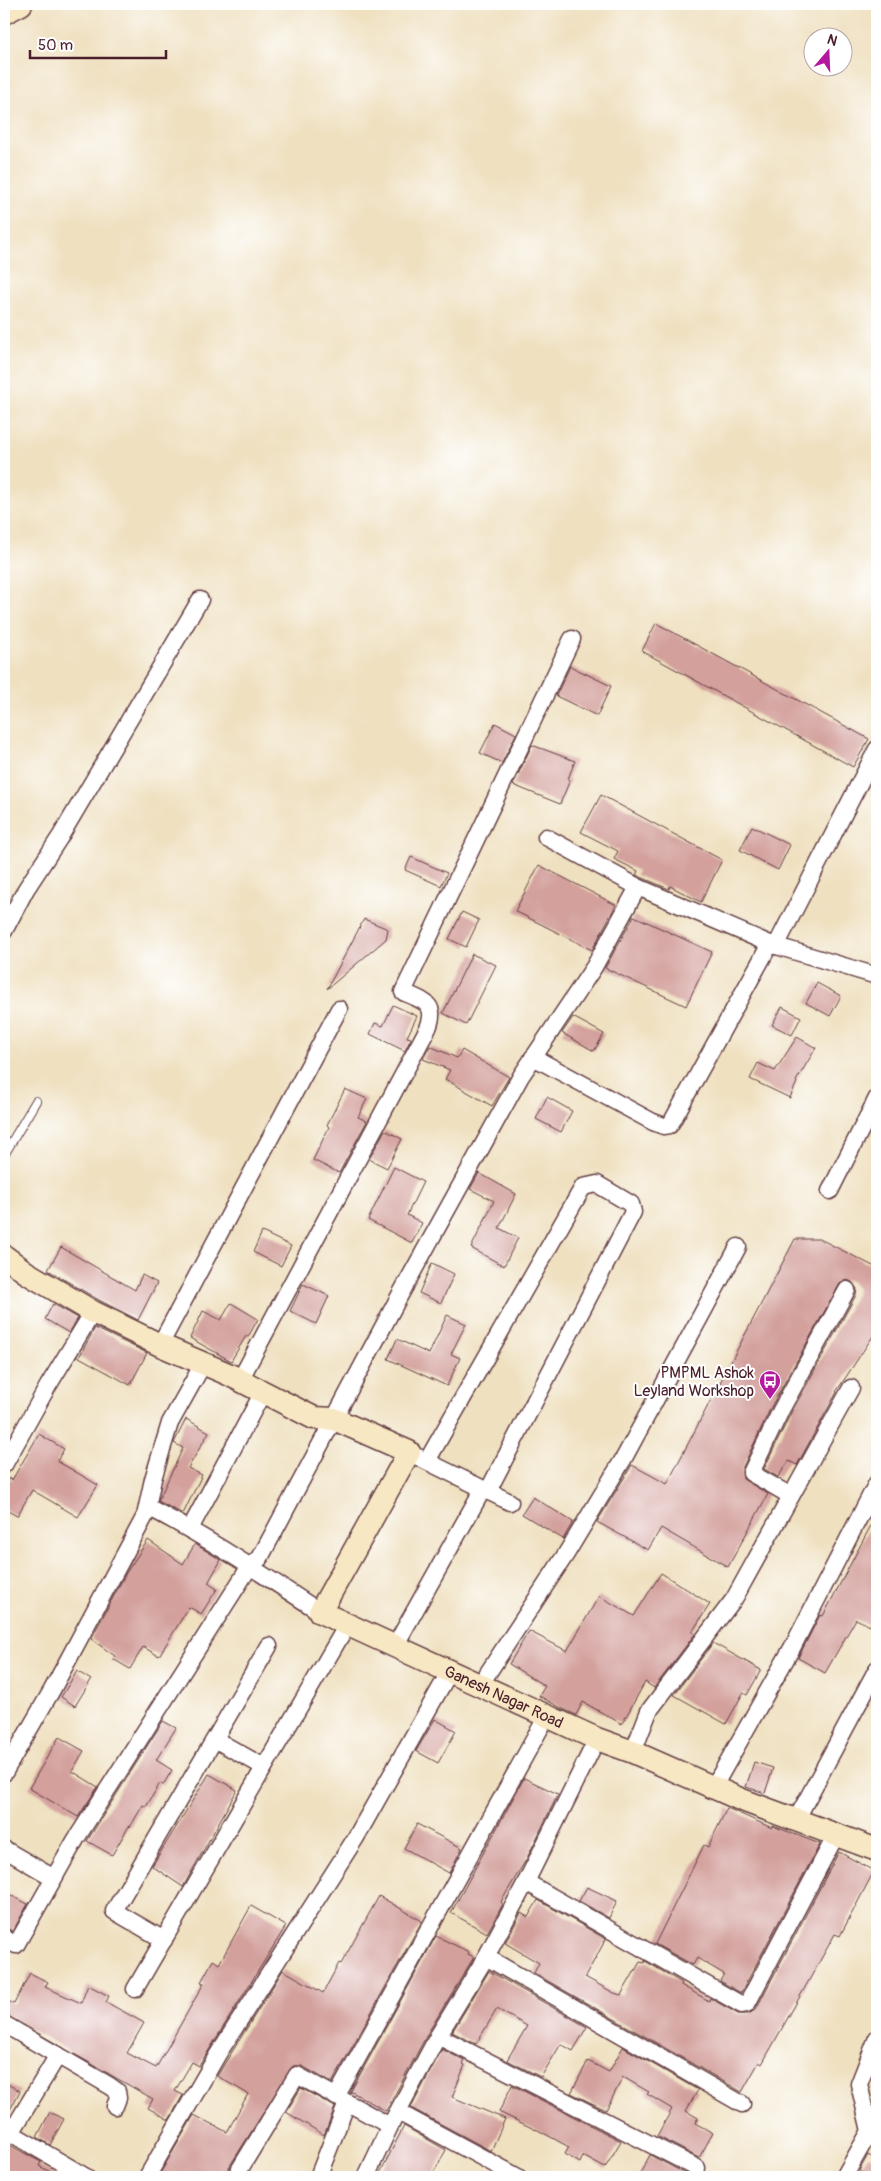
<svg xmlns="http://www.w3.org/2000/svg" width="881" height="2181" font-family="Pangolin,sans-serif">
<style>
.building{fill:#d3a09c}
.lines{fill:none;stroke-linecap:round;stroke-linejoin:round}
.lane-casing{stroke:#633c41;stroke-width:10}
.street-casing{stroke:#633c41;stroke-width:19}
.secondary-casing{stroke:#633c41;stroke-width:25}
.lane{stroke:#fff;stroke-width:8}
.street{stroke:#fff;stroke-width:16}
.secondary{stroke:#f8e7c3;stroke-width:22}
.labels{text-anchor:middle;stroke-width:4;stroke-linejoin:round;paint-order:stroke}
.poi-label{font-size:16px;fill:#4a1f2b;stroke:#fff;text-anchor:end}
.street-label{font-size:16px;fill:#4a1f2b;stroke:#fff}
</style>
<rect width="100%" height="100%" fill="#fff"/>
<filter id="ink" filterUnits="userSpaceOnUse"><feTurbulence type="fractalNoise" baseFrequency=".02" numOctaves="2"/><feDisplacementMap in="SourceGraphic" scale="10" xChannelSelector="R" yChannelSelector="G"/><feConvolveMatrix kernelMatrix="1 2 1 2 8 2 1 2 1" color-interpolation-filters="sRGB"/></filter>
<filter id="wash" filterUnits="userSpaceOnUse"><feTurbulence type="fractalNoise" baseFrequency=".0096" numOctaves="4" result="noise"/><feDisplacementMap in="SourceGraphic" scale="20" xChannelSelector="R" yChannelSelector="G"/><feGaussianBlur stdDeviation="1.12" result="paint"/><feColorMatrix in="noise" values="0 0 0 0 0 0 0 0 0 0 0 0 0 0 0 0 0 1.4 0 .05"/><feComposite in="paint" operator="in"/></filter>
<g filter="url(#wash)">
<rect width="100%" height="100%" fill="#efe0c0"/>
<g id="blocks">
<g class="building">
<polygon points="656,623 869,739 853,767 642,651"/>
<polygon points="570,666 611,686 597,716 556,696"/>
<polygon points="495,723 516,734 502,763 480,753"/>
<polygon points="532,745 575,761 568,779 570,780 560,804 513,785"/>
<polygon points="601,795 722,860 701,902 670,886 669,889 636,875 638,871 614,859 618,851 581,832"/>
<polygon points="752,826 790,845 778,870 740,850"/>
<polygon points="411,857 447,873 441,886 405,870"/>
<polygon points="539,865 616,905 592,950 515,911"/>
<polygon points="462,912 479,920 466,947 449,939"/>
<polygon points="634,916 712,952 686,1006 605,968"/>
<polygon points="364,919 388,929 386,939 327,989"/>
<polygon points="472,954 496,965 466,1025 443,1013"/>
<polygon points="817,983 841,996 830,1016 806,1003"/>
<polygon points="393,1005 417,1016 407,1037 411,1038 405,1051 370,1034 375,1023 383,1026"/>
<polygon points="782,1007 801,1017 792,1035 772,1025"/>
<polygon points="573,1017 604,1034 594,1051 562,1033"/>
<polygon points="797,1037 816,1048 796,1081 797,1082 790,1098 750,1079 758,1063 775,1071"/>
<polygon points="430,1046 457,1058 462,1050 509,1077 492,1106 445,1079 450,1070 423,1059"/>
<polygon points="345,1089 367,1099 358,1117 367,1121 339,1173 313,1160 329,1127 327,1125"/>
<polygon points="547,1097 572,1111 561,1132 536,1119"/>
<polygon points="385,1130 402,1139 387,1168 369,1159"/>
<polygon points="394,1167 423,1182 407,1215 422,1223 412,1243 368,1220"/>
<polygon points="479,1173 516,1194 499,1228 518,1238 504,1266 471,1248 494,1201 470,1189"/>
<polygon points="262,1232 291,1246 281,1266 253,1252"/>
<polygon points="795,1239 820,1239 877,1268 877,1330 836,1392 837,1392 797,1465 789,1461 778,1477 764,1469 790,1415 856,1295 857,1289 852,1282 847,1280 841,1282 772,1405 742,1469 743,1479 768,1494 728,1567 661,1528 648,1550 597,1522 632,1465 667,1484"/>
<polygon points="61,1247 135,1290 142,1275 157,1283 138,1320 99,1300 48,1270"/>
<polygon points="432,1263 454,1274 441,1303 419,1293"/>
<polygon points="303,1284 329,1296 316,1324 290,1311"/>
<polygon points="231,1303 258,1319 248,1337 246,1336 231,1361 190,1338 203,1311 221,1320"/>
<polygon points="53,1304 78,1318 69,1333 45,1319"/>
<polygon points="447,1315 466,1324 451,1354 460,1358 447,1386 388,1359 397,1339 429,1354"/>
<polygon points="95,1328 147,1353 130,1385 79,1357"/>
<polygon points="186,1419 209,1432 188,1468 202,1475 183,1514 158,1501 183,1448 174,1443"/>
<polygon points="39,1434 64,1449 57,1461 98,1485 78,1517 32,1490 17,1516 4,1509 4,1487 9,1478 12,1480"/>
<polygon points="533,1497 573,1522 563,1539 522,1514"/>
<polygon points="877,1514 877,1611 870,1626 856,1619 825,1673 798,1658 820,1615 823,1616"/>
<polygon points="148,1540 183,1564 195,1544 221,1560 208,1583 217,1589 201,1614 189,1607 159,1656 143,1647 130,1669 113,1659 115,1656 91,1639 126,1573"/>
<polygon points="661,1573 710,1604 692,1632 695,1634 654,1688 645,1682 622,1724 583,1702 576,1715 563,1709 539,1696 545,1686 509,1664 529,1631 567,1651 599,1596 634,1616"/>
<polygon points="713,1643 761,1670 747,1695 743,1693 726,1724 674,1695"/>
<polygon points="77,1671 91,1680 75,1706 61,1697"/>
<polygon points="435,1719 456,1731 438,1763 416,1751"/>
<polygon points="163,1721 176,1728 156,1760 172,1770 163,1785 160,1783 146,1807 143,1805 130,1827 129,1826 112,1855 87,1841"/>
<polygon points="59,1737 84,1751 72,1771 98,1787 78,1817 29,1788"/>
<polygon points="754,1762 773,1768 765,1793 746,1787"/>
<polygon points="209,1774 237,1790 183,1887 152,1866"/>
<polygon points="524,1778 558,1794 527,1858 501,1902 503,1904 487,1933 451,1913"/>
<polygon points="727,1808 772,1828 773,1826 820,1844 741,1993 720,1981 724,1974 697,1958 693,1965 655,1944 704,1845 708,1847"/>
<polygon points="417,1824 462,1848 449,1873 404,1848"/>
<polygon points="839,1852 874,1871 840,1936 835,1934 762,2064 759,2062 742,2092 534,1973 539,1963 505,1943 521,1913 528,1917 538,1900 606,1939 585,1977 614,1993 621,1995 640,1962 644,1963 645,1961 682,1983 681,1985 709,2001 710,1998 738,2014 749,2014 756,2009"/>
<polygon points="587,1887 617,1901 609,1918 579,1901"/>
<polygon points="4,1892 28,1904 13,1931 4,1927"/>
<polygon points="379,1896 422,1921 332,2083 302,2066 293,2066 226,2172 225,2177 158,2177 194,2115 227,2132 248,2094 217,2076 283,1970 323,1993 339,1963 341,1964"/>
<polygon points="251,1906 286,1926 199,2066 192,2062 175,2091 183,2095 169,2120 148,2108 153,2099 4,2014 4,1999 14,2004 30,1973 48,1982 45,1987 81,2003 88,1985 109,1996 106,2002 144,2023 127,2053 156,2068 204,1983 201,1982 213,1960 219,1964"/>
<polygon points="436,1936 469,1952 468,1954 474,1957 429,2031 386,2111 352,2092 350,2093"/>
<polygon points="489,1971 587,2027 573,2051 561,2044 541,2077 507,2060 527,2026 497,2009 476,2044 452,2032"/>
<polygon points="623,2047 698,2090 686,2111 698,2118 695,2123 713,2133 699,2158 657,2136 672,2109 647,2094 649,2092 623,2077 606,2110 571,2093 588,2061 609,2072"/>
<polygon points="442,2049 465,2061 463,2064 465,2065 452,2097 505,2119 491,2151 411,2108"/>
<polygon points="4,2082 20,2091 5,2119 4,2119"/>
<polygon points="512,2085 621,2141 605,2168 583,2156 580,2163 565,2154 569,2147 536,2129 536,2130 499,2112"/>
<polygon points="301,2088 335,2107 324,2135 286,2112"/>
<polygon points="50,2112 64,2119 50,2145 37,2137"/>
<polygon points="404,2126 446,2150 431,2177 378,2177"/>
<polygon points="4,2142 41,2162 39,2166 60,2177 4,2177"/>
<polygon points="650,2155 692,2177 694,2177 638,2177"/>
<polygon points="868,2155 877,2160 877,2177 870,2177 859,2171"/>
</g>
</g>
</g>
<g filter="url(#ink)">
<use href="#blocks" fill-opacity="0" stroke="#633c41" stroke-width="1"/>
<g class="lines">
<g class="lane-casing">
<polyline id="lane" points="4,1155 36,1101"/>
</g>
<g class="street-casing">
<g id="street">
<polyline points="546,837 638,887 770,944 877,976"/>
<polyline points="4,931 26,889 60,837 200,600"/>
<polyline points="776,946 877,749"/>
<polyline points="533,1057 653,1122 664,1126 670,1125 770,944"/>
<polyline points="830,1191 877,1098"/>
<polyline points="160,1345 339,1009"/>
<path d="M240,1380L428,1028C438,1003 423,1001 403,992L572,639"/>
<polyline points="418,1457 510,1502"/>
<polyline points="427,1461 583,1187 597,1184 631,1204 633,1212 488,1491"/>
<polyline points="4,1465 48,1386 93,1312"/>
<polyline points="791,1496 751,1473 781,1410 847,1290"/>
<path d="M148,1507C208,1538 264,1575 320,1612"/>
<polyline points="190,1529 263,1392"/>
<polyline points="395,1646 483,1489"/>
<polyline points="480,1685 566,1554 624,1458 738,1247"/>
<polyline points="216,1740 264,1767"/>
<polyline points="633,1752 649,1711 734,1599 851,1388"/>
<polyline points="4,1773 52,1690 145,1516 153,1479 170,1423 203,1364"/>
<polyline points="713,1788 792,1648 877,1483"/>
<polyline points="796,1820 877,1669"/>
<polyline points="4,1849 54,1878"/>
<polyline points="526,1882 742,2005 747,2004 836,1835"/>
<polyline points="4,1938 16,1945 76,1839 250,1566 260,1558 400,1295 521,1076 594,967 638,887"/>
<polyline points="164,1940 114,1911 269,1646"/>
<polyline points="486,1957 742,2104"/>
<polyline points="135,1989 347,1625"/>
<polyline points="4,2024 110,2086 117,2091 118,2098 115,2106"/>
<polyline points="438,2036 697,2168"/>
<polyline points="336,2097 547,1716"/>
<polyline points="398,2112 518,2177"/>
<polyline points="4,2129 86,2177"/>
<polyline points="11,2133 58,2055"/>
<polyline points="147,2177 218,2054 355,1839 450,1671"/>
<polyline points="235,2177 297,2075 390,2126"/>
<polyline points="318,2177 347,2103"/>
<polyline points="366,2177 390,2126 438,2036 486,1957 526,1882 597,1739"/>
<polyline points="844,2177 870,2131 859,2084 877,2038"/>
</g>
</g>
<g class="secondary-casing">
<g id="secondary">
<polyline points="4,13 21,4"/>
<path id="s1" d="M4,1256L27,1273L93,1312L160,1345L228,1374L314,1418L334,1419L409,1452L320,1612L597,1739L633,1752L742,1800L877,1850"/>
</g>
</g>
<use href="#lane" class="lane"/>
<use href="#street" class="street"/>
<use href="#secondary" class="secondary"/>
</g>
</g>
<defs>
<g id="bus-pin" transform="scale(1.125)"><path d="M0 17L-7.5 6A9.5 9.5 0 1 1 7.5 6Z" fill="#b5179e" stroke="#fff"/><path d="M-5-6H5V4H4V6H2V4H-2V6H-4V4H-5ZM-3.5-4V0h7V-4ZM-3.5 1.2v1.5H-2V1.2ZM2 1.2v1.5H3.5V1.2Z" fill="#fff"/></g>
</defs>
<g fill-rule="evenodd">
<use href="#bus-pin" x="770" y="1381"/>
</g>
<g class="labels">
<g class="poi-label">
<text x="754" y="1378">PMPML Ashok<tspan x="754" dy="18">Leyland Workshop</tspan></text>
</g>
<g class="street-label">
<text dy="6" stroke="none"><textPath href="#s1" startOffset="838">Ganesh Nagar Road</textPath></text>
</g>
</g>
<rect width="881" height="2181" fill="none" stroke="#fff" stroke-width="20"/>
<g transform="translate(828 52) rotate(19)"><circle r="24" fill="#ffffff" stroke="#b7a5aa"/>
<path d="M0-4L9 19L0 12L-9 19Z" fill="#b5179e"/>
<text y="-8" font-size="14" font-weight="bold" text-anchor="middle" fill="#4a1f2b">N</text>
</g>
<path d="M30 50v8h136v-8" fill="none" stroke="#4a1f2b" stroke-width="2.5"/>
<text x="38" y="50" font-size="15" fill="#4a1f2b" stroke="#ffffff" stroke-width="4" paint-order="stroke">50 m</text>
</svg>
